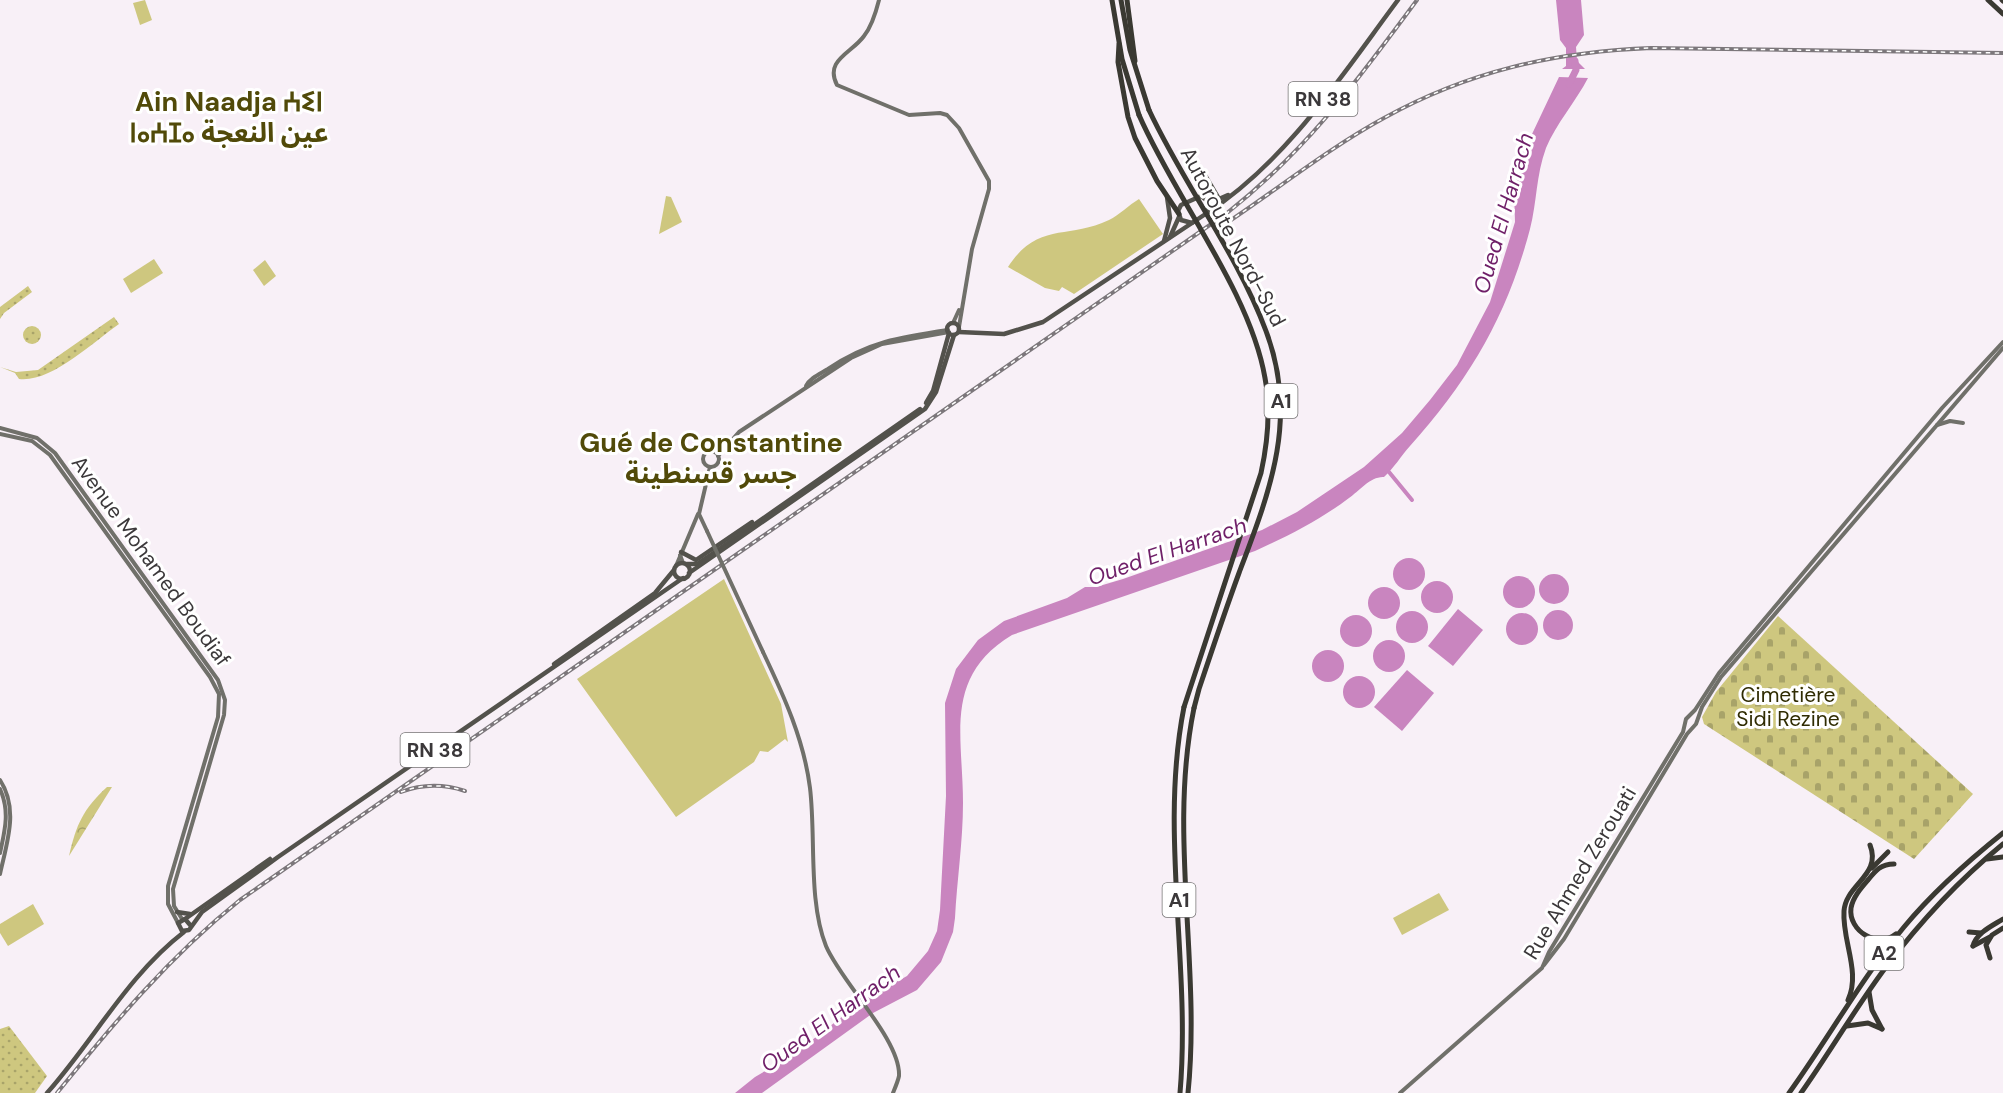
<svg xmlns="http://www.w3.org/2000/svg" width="2003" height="1093" font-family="'DM Sans','Noto Sans Arabic','Noto Sans Tifinagh',sans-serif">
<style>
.grass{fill:url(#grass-dots)}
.forest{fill:url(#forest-crowns)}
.cemetery{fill:url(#cemetery-stones)}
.park{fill:#cec77f}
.water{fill:#c985bf}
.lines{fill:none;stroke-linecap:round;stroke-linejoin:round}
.canal{stroke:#c985bf;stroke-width:4}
.river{stroke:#c985bf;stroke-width:7}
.secondary{stroke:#70706a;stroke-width:4}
.primary{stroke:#53524c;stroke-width:4.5}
.highway{stroke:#3a3932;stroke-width:5}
.rail-casing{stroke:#7c777b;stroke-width:4}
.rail{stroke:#fff;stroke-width:1.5;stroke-dasharray:4.5;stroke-linecap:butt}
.secondary-bridge{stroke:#70706a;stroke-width:4}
.highway-bridge{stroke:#3a3932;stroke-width:5}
.labels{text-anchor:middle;stroke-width:6;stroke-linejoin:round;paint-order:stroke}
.shield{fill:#fff;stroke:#767475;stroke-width:1.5}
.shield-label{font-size:20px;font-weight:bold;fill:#3b383a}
.street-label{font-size:21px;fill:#3b383a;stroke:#fff}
.park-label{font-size:21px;fill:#302c03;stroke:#fff}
.water-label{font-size:22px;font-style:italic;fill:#6f1f68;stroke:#fff}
.district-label{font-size:27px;font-weight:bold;fill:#514a09;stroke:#fff}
</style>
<defs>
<pattern id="grass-dots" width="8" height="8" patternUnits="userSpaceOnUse" patternTransform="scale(1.5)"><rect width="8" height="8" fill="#cec77f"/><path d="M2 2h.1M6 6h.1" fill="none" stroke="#a8a369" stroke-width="1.8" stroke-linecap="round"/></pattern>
<pattern id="forest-crowns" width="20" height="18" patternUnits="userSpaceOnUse" patternTransform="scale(1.5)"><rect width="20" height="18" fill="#cec77f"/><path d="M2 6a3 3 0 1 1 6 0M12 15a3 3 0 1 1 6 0" fill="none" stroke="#a8a369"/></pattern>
<pattern id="cemetery-stones" width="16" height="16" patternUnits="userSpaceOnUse" patternTransform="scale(1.5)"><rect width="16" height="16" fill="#cec77f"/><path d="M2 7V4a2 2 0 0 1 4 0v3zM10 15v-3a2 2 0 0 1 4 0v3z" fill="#a8a369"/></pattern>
</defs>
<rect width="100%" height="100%" fill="#f8f0f7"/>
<g class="grass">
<polygon points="28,286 32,292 4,313 0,319 0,307"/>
<path d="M114,317L119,324C93,342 51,383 19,379L15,373L0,367L16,372L38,370Z"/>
<circle cx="32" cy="335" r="9"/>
<polygon points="9,1026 47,1076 35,1093 0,1093 0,1029"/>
</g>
<path class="forest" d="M107,787H112L69,856C76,825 83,809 107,787Z"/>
<polygon class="cemetery" points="1778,616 1973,794 1914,859 1704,724 1702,717 1716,692"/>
<g class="park">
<polygon points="145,0 152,20 140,25 133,3"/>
<polygon points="666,196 671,197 682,222 659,234"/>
<path d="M1139,199L1163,234L1074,294L1062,287L1059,291L1045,288L1008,267C1038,221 1067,240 1109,220C1119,215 1129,205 1139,199Z"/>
<polygon points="154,259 163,273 131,293 123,279"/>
<polygon points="265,260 276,276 264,286 253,270"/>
<polygon points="724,579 781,704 788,742 785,739 768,752 760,751 754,762 676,817 577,679"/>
<polygon points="1439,893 1449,910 1402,935 1393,918"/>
<polygon points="33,904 44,924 8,946 0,933 0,924"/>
</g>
<g class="water">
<polygon points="1556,0 1581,0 1584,35 1576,47 1577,61 1585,69 1562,69 1566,66 1566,48 1560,40"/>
<path d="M1559,77L1588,78C1576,101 1556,124 1546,148C1536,175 1537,202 1530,229C1507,316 1470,379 1410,446C1401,456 1394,468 1384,477C1371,476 1359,491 1349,498C1320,520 1288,536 1255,551L1012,635C943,677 963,735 963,803C963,841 957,880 955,918L953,932L941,962L917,990L873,1013L762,1093H735L755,1077L794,1054L865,999L907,976L928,951L937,931L940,910L946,796L945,703L956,669L978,640L1004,621L1067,598L1085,587H1096L1123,579L1262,530L1297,512L1364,467L1402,433L1430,400L1457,365L1490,302L1515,222L1514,190L1524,151Z"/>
<circle cx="1409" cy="574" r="16"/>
<circle cx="1554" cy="589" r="15"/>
<circle cx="1519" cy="592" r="16"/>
<circle cx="1437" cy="597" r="16"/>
<circle cx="1384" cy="603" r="16"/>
<polygon points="1458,609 1483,630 1453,666 1428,646"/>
<circle cx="1558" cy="625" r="15"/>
<circle cx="1412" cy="627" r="16"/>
<circle cx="1522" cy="629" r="16"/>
<circle cx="1356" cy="631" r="16"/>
<circle cx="1389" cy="656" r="16"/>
<circle cx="1328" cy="666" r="16"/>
<polygon points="1407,670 1434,693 1402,731 1374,707"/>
<circle cx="1359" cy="692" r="16"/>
</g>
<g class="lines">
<polyline class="canal" points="1389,472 1412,500"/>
<polyline class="river" points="1569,84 1576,70 1575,61"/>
<g class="secondary">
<path d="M879,0C876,12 872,26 864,36C852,53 824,60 837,85L909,115L940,113L947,115L959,128L989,181V189L972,249L959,327"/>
<polyline points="953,323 959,310"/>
<path d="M806,386C810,378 820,374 828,369C868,342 900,337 948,330"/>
<polyline points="1937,425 1950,421 1963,423"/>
<polyline points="0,428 37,438 55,453 218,680 225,700 224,715 173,889 174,906 182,919"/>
<polyline points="0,434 32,441 50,455 210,677 219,694 218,717 168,886 168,904 178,923"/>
<circle cx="711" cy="459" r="8"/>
<polyline points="718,456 739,432 851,358 882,344 949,332"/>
<polyline points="707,531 699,514 710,467"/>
<polyline points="680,555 683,563"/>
<polyline points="676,566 698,514"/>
<path d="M763,652C784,696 804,740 810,788C816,837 808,901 826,946C841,982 901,1040 899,1076C898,1081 895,1088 893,1093"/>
<path d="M0,780C19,809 7,842 0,874"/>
<path d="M0,789C10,811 5,830 0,853"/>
<polyline points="1544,965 1564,939 1687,734 1696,724 1702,707 1721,677 2003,348"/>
<polyline points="1400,1093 1542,968 1549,952 1683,732 1686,719 1695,710 1719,673 1942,408 2003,342"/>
</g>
<g class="primary">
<polyline points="1196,166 1203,172 1219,199"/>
<polygon points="1201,196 1209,202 1207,213 1192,223 1181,220 1178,211 1181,205"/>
<polyline points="1206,198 1219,199 1228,195"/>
<path d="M1207,213C1287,161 1342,75 1398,0"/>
<polyline points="1170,237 1179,217"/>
<polyline points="1164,241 1170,218 1167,197"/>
<circle cx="953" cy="329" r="6"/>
<polyline points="959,332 1004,334 1043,322 1195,221"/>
<polyline points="926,403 933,391 949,333"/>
<polyline points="681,552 696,560 752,522"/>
<circle cx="682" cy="571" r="8"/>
<polyline points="687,564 697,564 712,554 920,409"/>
<polyline points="689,573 925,409 936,392 954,335"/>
<polyline points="554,664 655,593 674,570"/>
<polyline points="177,912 190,914"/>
<polyline points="185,919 270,859"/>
<polyline points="191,926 185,919 178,923 182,931 189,930 202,912 278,857 683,578"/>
<path d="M47,1093C94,1040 128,975 184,932"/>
</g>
<g class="highway">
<polyline points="1112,0 1122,59 1139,115"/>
<polyline points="1121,0 1130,50 1149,110"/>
<polyline points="1127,0 1135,61"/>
<polyline points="1988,0 2003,14"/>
<polyline points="2002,0 2003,1"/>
<polyline points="1119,44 1118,62 1128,117 1135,138 1157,181 1179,214"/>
<polyline points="1987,859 2003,857"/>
<path d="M1894,864C1881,864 1876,870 1868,880C1861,888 1853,897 1851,908C1848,931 1878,949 1896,934"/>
<polyline points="1872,868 1888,852"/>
<polyline points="1969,932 1981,933"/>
<path d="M1973,946C1976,933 1992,926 2003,919"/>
<polyline points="1973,946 1990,937"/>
<polyline points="1990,958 1986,945 1992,935 2003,928"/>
<polyline points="1869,992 1872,1010 1882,1029"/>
<path d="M1848,1000C1861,972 1842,941 1844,911C1846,884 1882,875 1870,845"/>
<polyline points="1847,1026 1868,1023 1882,1029"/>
<path d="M1180,1093C1191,965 1159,833 1184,707"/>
<path d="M1188,1093C1201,965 1168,835 1194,708"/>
<path d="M1789,1093C1828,1039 1861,979 1904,927C1933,892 1968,861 2003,833"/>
<path d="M1801,1093C1830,1052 1856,1007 1886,967C1920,922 1959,880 2003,844"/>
</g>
<g class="rail-casing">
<g id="rail">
<path d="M1228,222C1279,188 1329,148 1384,118C1469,71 1554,52 1651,48L2003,53"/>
<path d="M401,792C422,784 444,784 465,791"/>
<path d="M57,1093C114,1023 169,957 240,900L1227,213C1308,149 1356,82 1417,0"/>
</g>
</g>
<use href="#rail" class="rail"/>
<polyline class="secondary-bridge" points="707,531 763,652"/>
<g class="highway-bridge">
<path d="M1149,110C1184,185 1237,253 1266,331C1299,418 1270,491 1239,573C1225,611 1212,650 1199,689L1194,708"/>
<path d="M1139,115C1175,198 1250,291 1265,378C1271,410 1268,441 1261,473L1184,707"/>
</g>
</g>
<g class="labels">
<g class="shield">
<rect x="1288.5" y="82" width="69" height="34" rx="4.5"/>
<rect x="1264.5" y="384" width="33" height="34" rx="4.5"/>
<rect x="400.5" y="733" width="69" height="34" rx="4.5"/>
<rect x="1162.5" y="883" width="33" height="34" rx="4.5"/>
<rect x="1864.5" y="936" width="39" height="34" rx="4.5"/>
</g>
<g class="shield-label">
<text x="1323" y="106">RN 38</text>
<text x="1281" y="408">A1</text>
<text x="435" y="757">RN 38</text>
<text x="1179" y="907">A1</text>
<text x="1884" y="960">A2</text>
</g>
<g class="street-label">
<text transform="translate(1233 237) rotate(62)" y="7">Autoroute Nord-Sud</text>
<text transform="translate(151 561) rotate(54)" y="7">Avenue Mohamed Boudiaf</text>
<text transform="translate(1580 873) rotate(-59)" y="7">Rue Ahmed Zerouati</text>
</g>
<g class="park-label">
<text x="1788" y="702">Cimetière<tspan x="1788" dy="24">Sidi Rezine</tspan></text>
</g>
<g class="water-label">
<text transform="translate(1503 213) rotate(-74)" y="8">Oued El Harrach</text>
<text transform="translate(1167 551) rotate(-19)" y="8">Oued El Harrach</text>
<text transform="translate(830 1018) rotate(-36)" y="8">Oued El Harrach</text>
</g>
<g class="district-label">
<text x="229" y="111">Ain Naadja ⵄⵉⵏ<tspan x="229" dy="31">ⵏⴰⵄⵊⴰ عين النعجة</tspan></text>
<text x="711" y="452">Gué de Constantine<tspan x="711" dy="31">جسر قسنطينة</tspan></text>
</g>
</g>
</svg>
